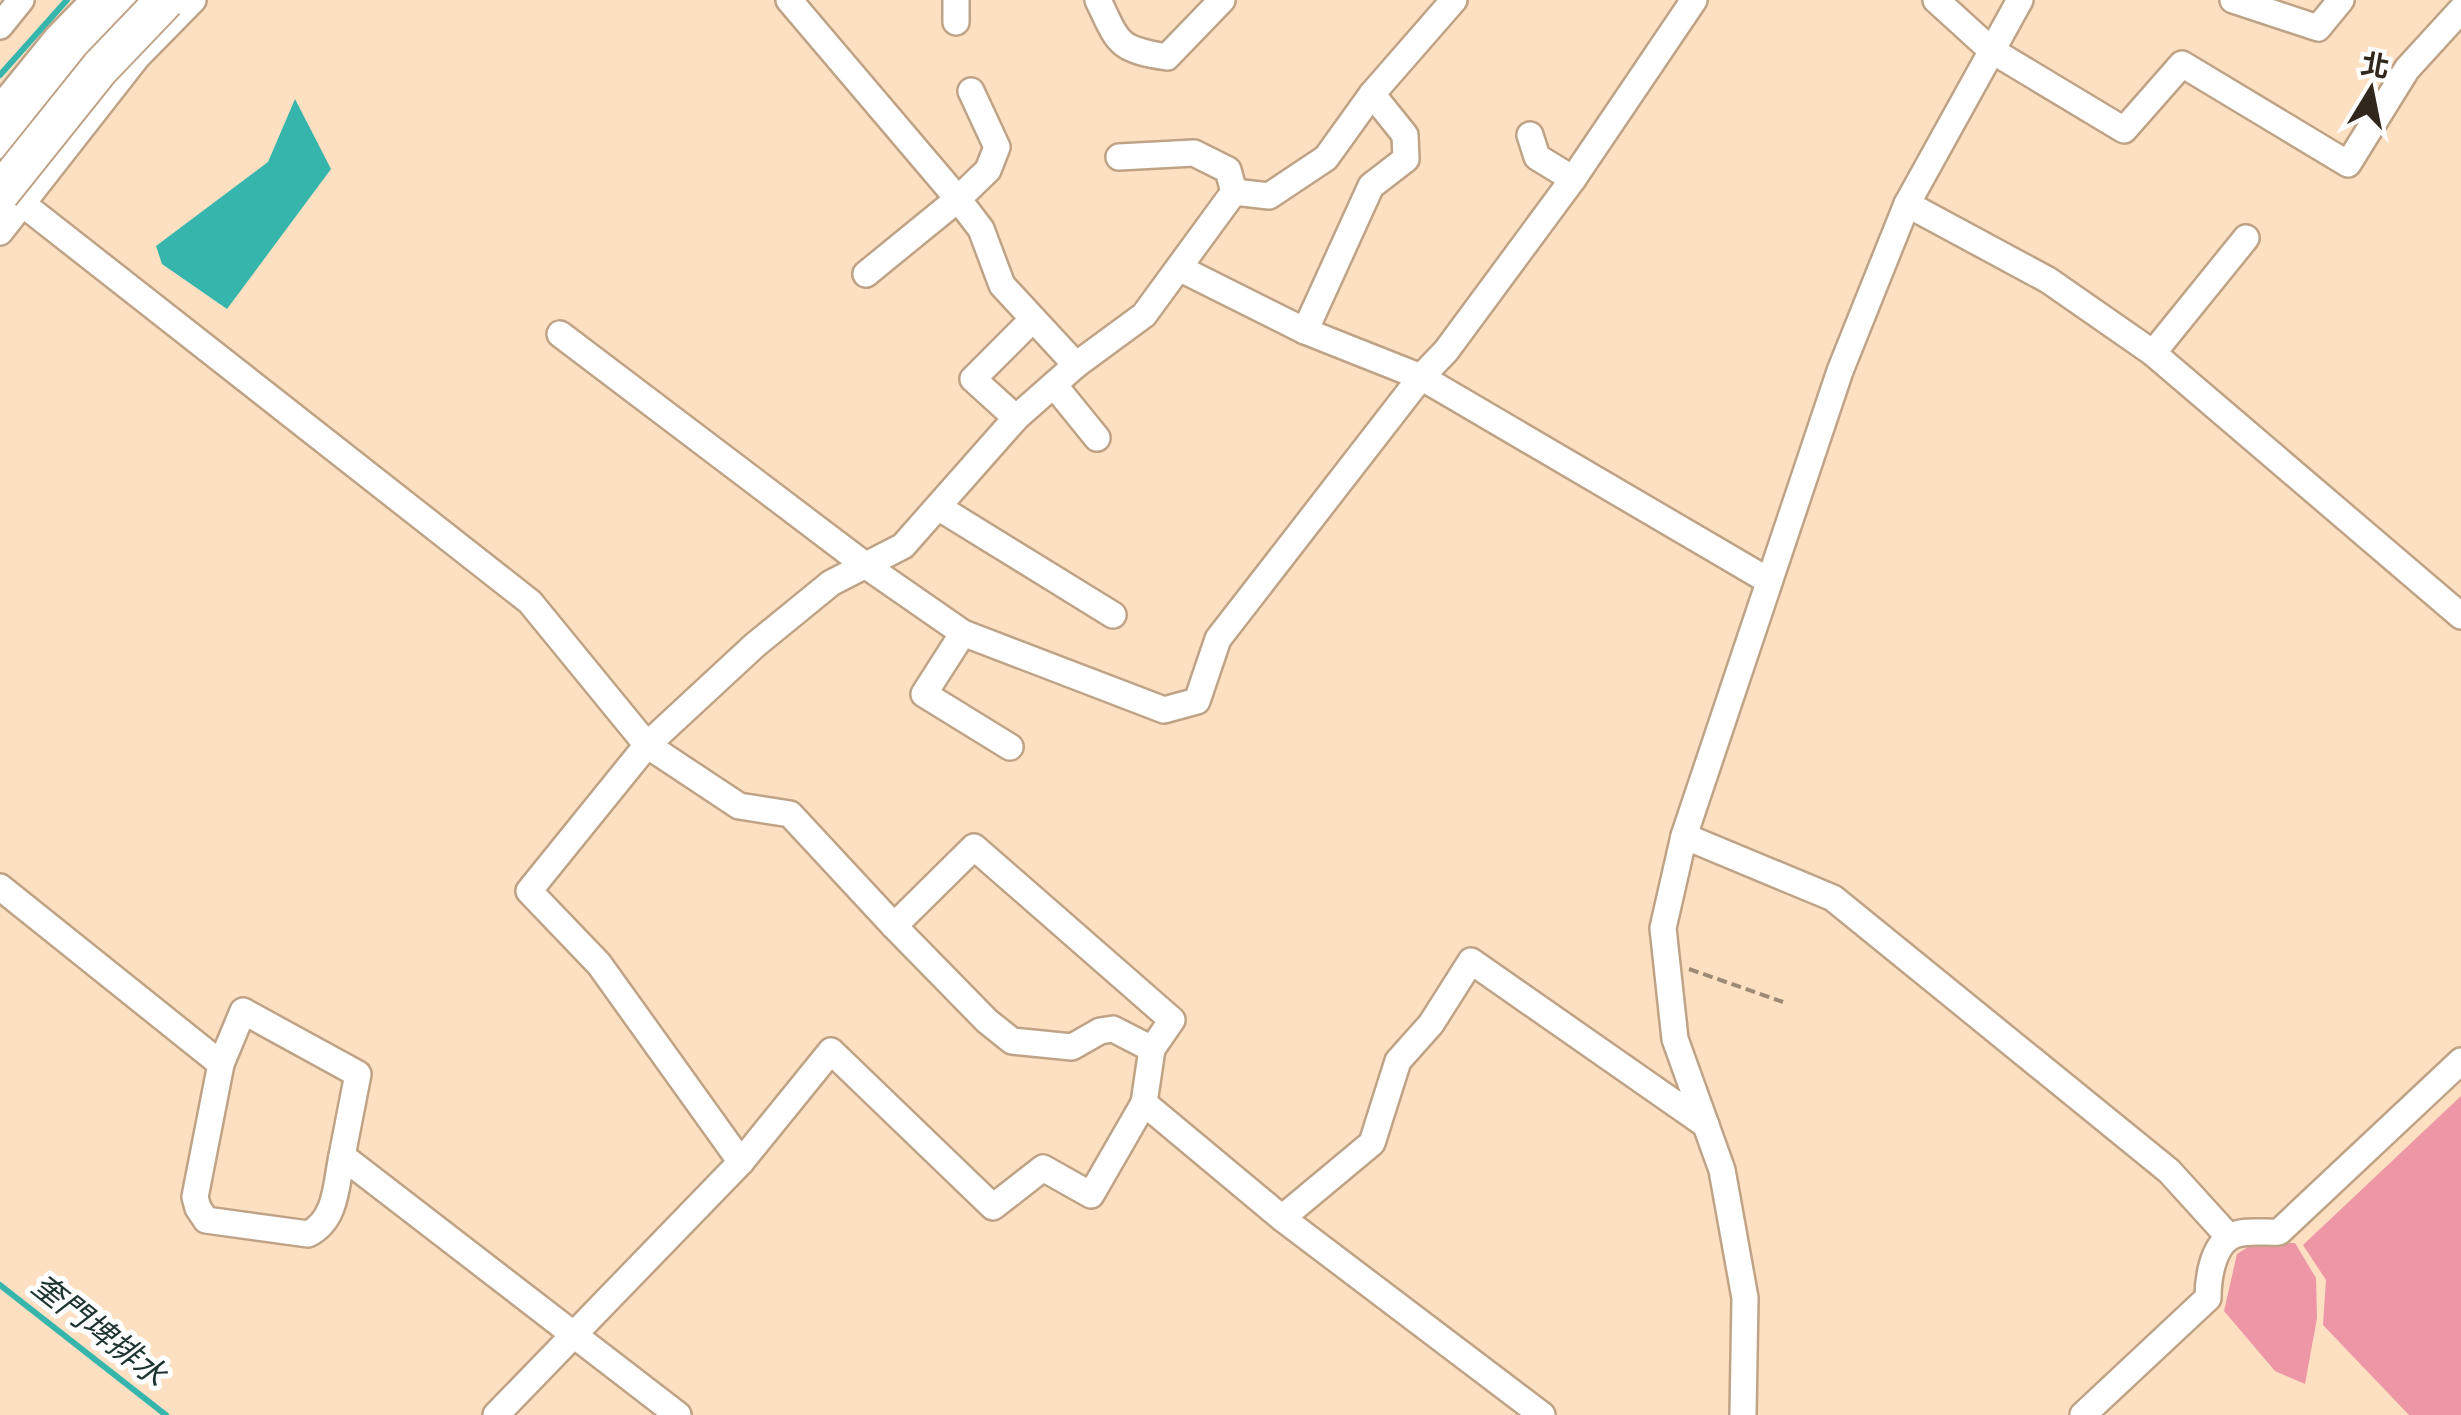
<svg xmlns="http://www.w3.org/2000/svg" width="2461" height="1415" font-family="'Open Sans','Noto Sans TC',sans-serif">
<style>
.green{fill:#ec96a6}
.water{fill:#35b5ac}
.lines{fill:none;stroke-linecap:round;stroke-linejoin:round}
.stream{stroke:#35b5ac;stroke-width:6}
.minor-casing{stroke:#bfa386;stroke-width:30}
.highway-casing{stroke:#bfa386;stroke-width:42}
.path{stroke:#9e8974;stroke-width:4;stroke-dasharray:10 5;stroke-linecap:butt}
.minor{stroke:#fff;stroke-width:25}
.highway{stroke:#fff;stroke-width:38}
.highway-bridge-casing{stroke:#bfa386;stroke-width:42;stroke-linecap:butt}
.highway-bridge{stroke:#fff;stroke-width:38}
.labels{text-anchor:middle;stroke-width:10;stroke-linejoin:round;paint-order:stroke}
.water-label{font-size:32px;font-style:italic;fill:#1e3432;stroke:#fff}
</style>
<rect width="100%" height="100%" fill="#fde0c2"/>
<g class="green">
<polygon points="2461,1096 2461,1415 2409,1415 2323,1325 2326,1280 2303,1245"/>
<polygon points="2256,1242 2295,1243 2316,1278 2317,1318 2305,1384 2275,1371 2224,1311 2237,1254"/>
</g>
<polygon class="water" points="295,99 331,169 227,309 162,264 156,246 268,162"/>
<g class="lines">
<g class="stream">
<polyline points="0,75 67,0"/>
<polyline points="0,1285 166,1415"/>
</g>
<g class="minor-casing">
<g id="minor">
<polyline points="789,0 958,199 981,229 1002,285 1076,365"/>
<path d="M1098,0C1119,44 1117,49 1167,57L1222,0"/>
<polyline points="1936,0 1991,50 2124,130 2182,64 2348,164 2407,69 2461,10"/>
<polyline points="2233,0 2318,28 2341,0"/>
<polyline points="956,22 956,0"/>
<polyline points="0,26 21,0"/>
<polyline points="0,108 57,38 94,0"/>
<polyline points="1530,135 1537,157 1573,179"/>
<polyline points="1119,157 1194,153 1228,170 1234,192"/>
<polyline points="0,186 530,602 647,745 739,806 790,814 894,926 987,1021 1012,1041 1072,1047 1100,1031 1113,1029 1152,1049 1144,1103"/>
<polyline points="1907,204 2048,280 2153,353 2461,616"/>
<polyline points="0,232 137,57 193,0"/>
<polyline points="1179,268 1305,331 1421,377 1769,581"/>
<polyline points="866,274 958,199 988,170 997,147 971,91"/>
<polyline points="1305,331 1371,186 1406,159 1405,135 1372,94"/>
<polyline points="560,334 865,565 963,633 1164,710 1197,701 1218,639 1421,377 1446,351 1573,179 1694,0"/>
<polyline points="2153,353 2246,238"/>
<polyline points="1054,385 1097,438"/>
<polyline points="1016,418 973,379 1033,319"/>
<polyline points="938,507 1113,615"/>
<polyline points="963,633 924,694 1010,747"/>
<polyline points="1684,836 1833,898 2169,1171 2229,1237"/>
<path d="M0,887L221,1064L195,1197L198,1208L206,1220L308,1234C337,1220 336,1184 342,1156L678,1415"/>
<polyline points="894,926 974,847 1172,1020 1152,1049"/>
<polyline points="221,1064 243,1011 358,1074 342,1156"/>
<polyline points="741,1162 599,964 529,891 647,745 755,645 831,583 903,546 1016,418 1076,365 1144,315 1234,192 1269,196 1326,158 1372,94 1454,0"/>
<polyline points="1282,1218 1372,1143 1398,1061 1431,1024 1471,961 1706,1125"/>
<polyline points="496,1415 741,1162 831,1051 993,1207 1043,1168 1091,1195 1144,1103 1282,1218 1542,1415"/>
<polyline points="1743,1415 1745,1298 1722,1170 1675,1039 1663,928 1684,836 1840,371 1907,204 2020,0"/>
<path d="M2083,1415L2208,1298C2208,1280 2212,1248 2230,1237C2243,1229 2264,1233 2279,1232L2461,1061"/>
</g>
</g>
<g class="highway-casing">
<polyline id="highway" points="0,139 15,119 124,0"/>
</g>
<polyline class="path" points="1689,969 1783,1002"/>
<use href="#minor" class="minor"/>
<use href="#highway" class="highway"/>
<g class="highway-bridge-casing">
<polyline id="highway-bridge" points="0,193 100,68 165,0"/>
</g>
<use href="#highway-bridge" class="highway-bridge"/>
</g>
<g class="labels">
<g class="water-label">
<text transform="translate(99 1330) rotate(38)" y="11">奎門埤排水</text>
</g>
</g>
<g transform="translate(2371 90) rotate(10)" stroke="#ffffff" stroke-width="8" paint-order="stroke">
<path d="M0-8L18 38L0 25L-18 38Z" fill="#32271c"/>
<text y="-15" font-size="28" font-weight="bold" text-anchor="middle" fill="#32271c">北</text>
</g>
</svg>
